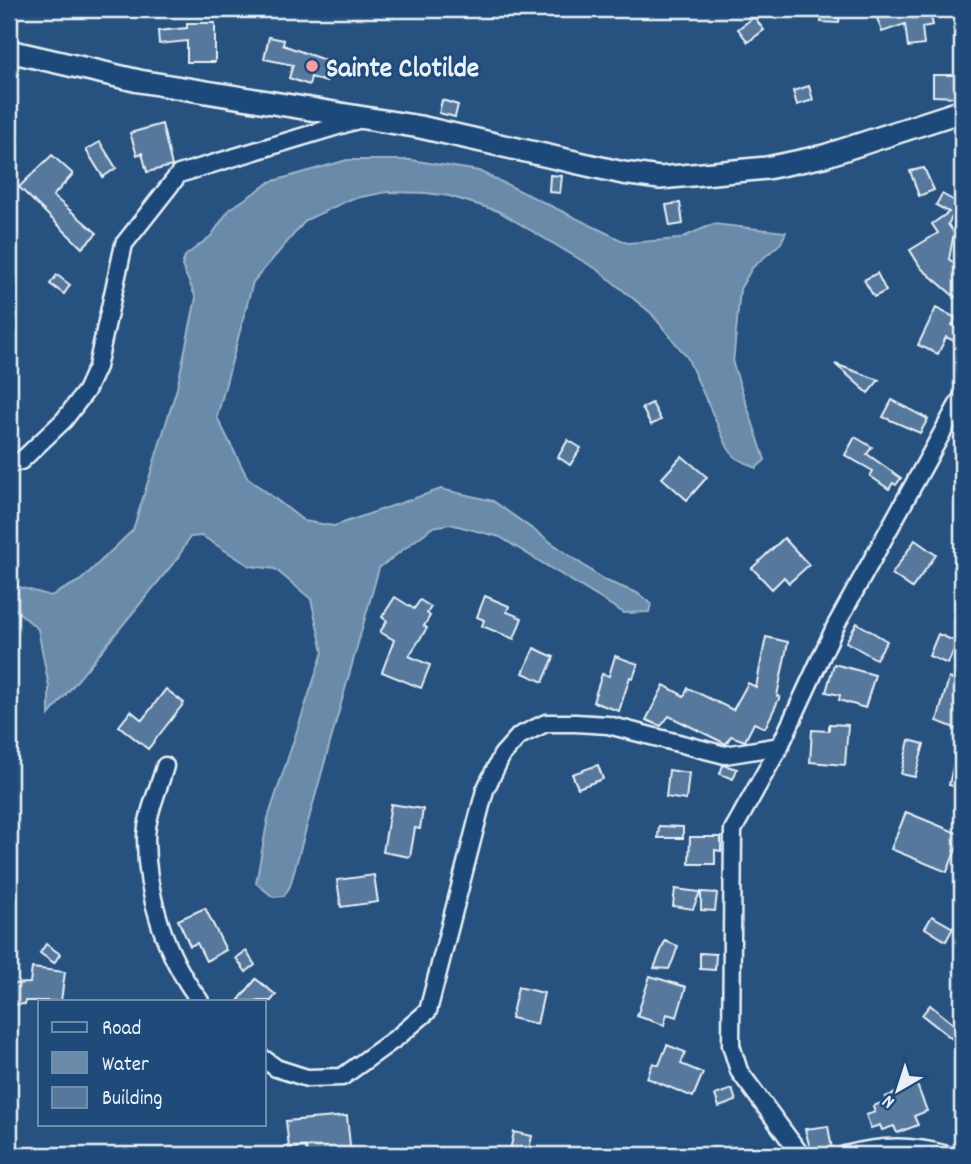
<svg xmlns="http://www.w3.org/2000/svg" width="971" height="1164" font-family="Dekko,sans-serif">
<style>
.water{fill:#6b8aaa;stroke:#9db3c9;stroke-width:2}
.building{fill:#57789d;stroke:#e8f1f8;stroke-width:2}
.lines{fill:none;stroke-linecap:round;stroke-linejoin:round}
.minor-casing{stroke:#e8f1f8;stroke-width:21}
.tertiary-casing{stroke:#e8f1f8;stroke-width:26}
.minor{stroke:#1f4a7a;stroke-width:16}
.tertiary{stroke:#1f4a7a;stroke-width:21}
.poi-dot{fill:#ff9aa2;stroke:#1f4a7a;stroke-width:2.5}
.labels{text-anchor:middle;stroke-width:5;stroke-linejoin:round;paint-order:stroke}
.poi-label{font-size:28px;font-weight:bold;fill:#e8f1f8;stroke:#1f4a7a;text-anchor:start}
</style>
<rect width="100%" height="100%" fill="#27517f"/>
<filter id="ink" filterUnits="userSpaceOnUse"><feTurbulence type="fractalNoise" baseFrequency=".0143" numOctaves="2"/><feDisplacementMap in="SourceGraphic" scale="14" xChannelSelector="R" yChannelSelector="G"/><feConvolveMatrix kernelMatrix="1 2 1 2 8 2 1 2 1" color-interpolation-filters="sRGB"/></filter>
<g filter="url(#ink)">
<polygon class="water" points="347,160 411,160 479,171 627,243 679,239 713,224 786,232 781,243 752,268 740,289 733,364 765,460 756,468 736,458 728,448 687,357 651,313 598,270 498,211 449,196 426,193 387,192 351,199 306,220 253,282 217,417 247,477 304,521 334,526 441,489 493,501 604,580 637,593 651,604 649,612 624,613 500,537 450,524 433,527 379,568 290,886 284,896 273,897 256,883 268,818 323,652 311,599 275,569 250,566 202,536 190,537 177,559 49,715 49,687 38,629 9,604 9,584 51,596 81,580 133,530 177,388 196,298 182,266 185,256 211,236 229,210 270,182"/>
<g class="building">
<polygon points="821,9 840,9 839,23 821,22"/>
<polygon points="874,9 929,9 933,25 922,27 924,45 908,47 905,24 882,32"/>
<polygon points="754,17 764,30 748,42 738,29"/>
<polygon points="187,23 215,23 215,62 187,62 187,41 159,44 158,31 187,28"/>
<polygon points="269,37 284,40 283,45 333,63 326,82 311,77 309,85 289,78 293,65 264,59"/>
<polygon points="933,75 958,75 958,97 933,96"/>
<polygon points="809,86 813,100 797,105 793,91"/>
<polygon points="442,100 458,105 455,117 439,113"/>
<polygon points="162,124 172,166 147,172 142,153 137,155 130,133"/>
<polygon points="100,142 116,168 103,177 86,150"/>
<polygon points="52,155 73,174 53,196 97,233 82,248 19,187"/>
<polygon points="924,168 934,190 919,196 910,171"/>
<polygon points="550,175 562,176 560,193 549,192"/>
<polygon points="942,194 960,204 948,224 954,233 949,259 962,270 962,303 921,268 910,250 938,233 932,224 949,212 936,205"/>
<polygon points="680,203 683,224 670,226 666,205"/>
<polygon points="877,273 886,291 874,297 864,280"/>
<polygon points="57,275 70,285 64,294 50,284"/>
<polygon points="936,308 956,318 952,325 960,328 954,341 946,337 938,354 918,345"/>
<polygon points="835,364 879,380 868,393"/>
<polygon points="892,400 928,419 920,433 883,417"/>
<polygon points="652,403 661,420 651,425 642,408"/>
<polygon points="855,437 872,447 867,454 901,478 896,485 893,483 889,489 870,476 873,471 845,455"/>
<polygon points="568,440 581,448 570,465 558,457"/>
<polygon points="682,456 707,477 687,500 662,478"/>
<polygon points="784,538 809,565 789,583 784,577 772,589 752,568"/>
<polygon points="915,540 936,555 912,588 892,574"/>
<polygon points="485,596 509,606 507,612 522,618 514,639 482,626 484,620 477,617"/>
<polygon points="395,597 414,609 420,600 431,607 427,613 430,616 424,626 427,628 409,656 430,665 421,688 382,672 394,640 380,632 387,621 382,617"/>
<polygon points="857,623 887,641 876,659 846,642"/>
<polygon points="938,634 957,642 948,664 929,656"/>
<polygon points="766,637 788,642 777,696 780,697 765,728 754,723 745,741 731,736 726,744 669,716 661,726 646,720 664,685 684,696 688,688 733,710 748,683 756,687"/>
<polygon points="534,648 554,657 543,682 523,673"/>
<polygon points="615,656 638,664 633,678 630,677 619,711 593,702 602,674 609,676"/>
<polygon points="834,664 875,675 865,708 839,700 840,695 826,692"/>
<polygon points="949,678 962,682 962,731 937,721"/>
<polygon points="166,689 184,703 148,749 119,726 131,711 142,720"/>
<polygon points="829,724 848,725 845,765 810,762 812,730 829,731"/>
<polygon points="909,740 924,744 915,777 901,774"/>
<polygon points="957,747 962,748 962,788 949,785"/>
<polygon points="598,765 603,779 578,788 572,774"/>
<polygon points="723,765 737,769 733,779 720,774"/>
<polygon points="669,770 689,773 686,800 666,797"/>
<polygon points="391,804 423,809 420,829 415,828 410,857 383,852"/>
<polygon points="906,812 962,835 947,872 891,849"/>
<polygon points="659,826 683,827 683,838 658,838"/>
<polygon points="690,837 721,837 721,851 715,850 715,864 689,864"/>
<polygon points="374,875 378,902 341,907 337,880"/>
<polygon points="675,889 700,892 693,909 673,906"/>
<polygon points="701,892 717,893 715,911 701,910"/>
<polygon points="205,908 226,950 206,961 197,943 190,946 178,920"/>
<polygon points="932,916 953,928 946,941 925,928"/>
<polygon points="665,941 678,946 673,960 669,969 654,968"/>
<polygon points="46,944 60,954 54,963 40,953"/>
<polygon points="246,951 255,965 246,972 236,958"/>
<polygon points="700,953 716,954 715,970 700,969"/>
<polygon points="32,968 65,972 61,1001 25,1001 25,1004 11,1005 10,984 30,983"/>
<polygon points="650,976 686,987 677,1017 667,1014 664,1025 637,1016"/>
<polygon points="256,979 276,995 271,1001 238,1001"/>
<polygon points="518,987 544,993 537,1024 511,1018"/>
<polygon points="930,1005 962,1031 955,1041 922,1015"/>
<polygon points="667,1045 685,1052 681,1064 703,1073 693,1097 647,1078 653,1063 659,1065"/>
<polygon points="917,1085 927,1111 914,1116 918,1125 897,1133 894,1126 882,1130 880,1125 871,1128 866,1115 875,1112 873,1106 887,1101 885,1097"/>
<polygon points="732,1089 736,1101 719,1107 715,1095"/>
<polygon points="347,1116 351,1155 307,1155 306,1147 289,1148 286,1121"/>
<polygon points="828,1126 832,1149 811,1152 805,1129"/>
<polygon points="514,1132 532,1136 528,1155 509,1155"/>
</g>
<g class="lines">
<g class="minor-casing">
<g id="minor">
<polyline points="9,464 21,461 64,420 86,391 97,367 124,244 179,174 361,119"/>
<path d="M165,766C159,788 146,816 146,839C146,895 166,957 200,1001"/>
<polyline points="264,1059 276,1068 307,1078 342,1077 399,1036 428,1011 485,790 502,755 519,736 546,723 575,723 608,725 725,755 780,746"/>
<polyline points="801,1155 739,1071 731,1045 733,830 780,746 836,625 962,397"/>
<path d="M845,1155C882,1145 912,1145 948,1155"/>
</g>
</g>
<g class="tertiary-casing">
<polyline id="tertiary" points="9,51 139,81 420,127 623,173 660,178 767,168 824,156 962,111"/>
</g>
<use href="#minor" class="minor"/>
<use href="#tertiary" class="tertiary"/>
</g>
</g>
<circle class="poi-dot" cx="312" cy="66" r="7"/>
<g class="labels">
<g class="poi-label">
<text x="326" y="76">Sainte Clotilde</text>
</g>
</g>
<rect width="971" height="1164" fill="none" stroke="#1f4a7a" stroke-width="35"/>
<rect x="18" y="18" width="936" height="1129" fill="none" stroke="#e8f1f8" stroke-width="2.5" filter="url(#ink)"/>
<rect x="38" y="1000" width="228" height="126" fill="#1f4a7a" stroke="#6f8dac" stroke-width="2"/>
<rect x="52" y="1022" width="35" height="10" fill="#1f4a7a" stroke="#6f8dac" stroke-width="2"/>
<text x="102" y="1034" font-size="21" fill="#e8f1f8">Road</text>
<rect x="52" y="1052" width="35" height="21" fill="#6b8aaa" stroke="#6f8dac" stroke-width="2"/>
<text x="102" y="1070" font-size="21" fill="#e8f1f8">Water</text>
<rect x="52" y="1087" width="35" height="21" fill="#57789d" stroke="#6f8dac" stroke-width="2"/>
<text x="102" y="1104" font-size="21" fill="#e8f1f8">Building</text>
<g transform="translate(898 1090) rotate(219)" stroke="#1f4a7a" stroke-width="5" paint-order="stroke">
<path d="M0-5L12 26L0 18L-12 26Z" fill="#e8f1f8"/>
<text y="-10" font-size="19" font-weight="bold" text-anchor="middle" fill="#e8f1f8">N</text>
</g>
</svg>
